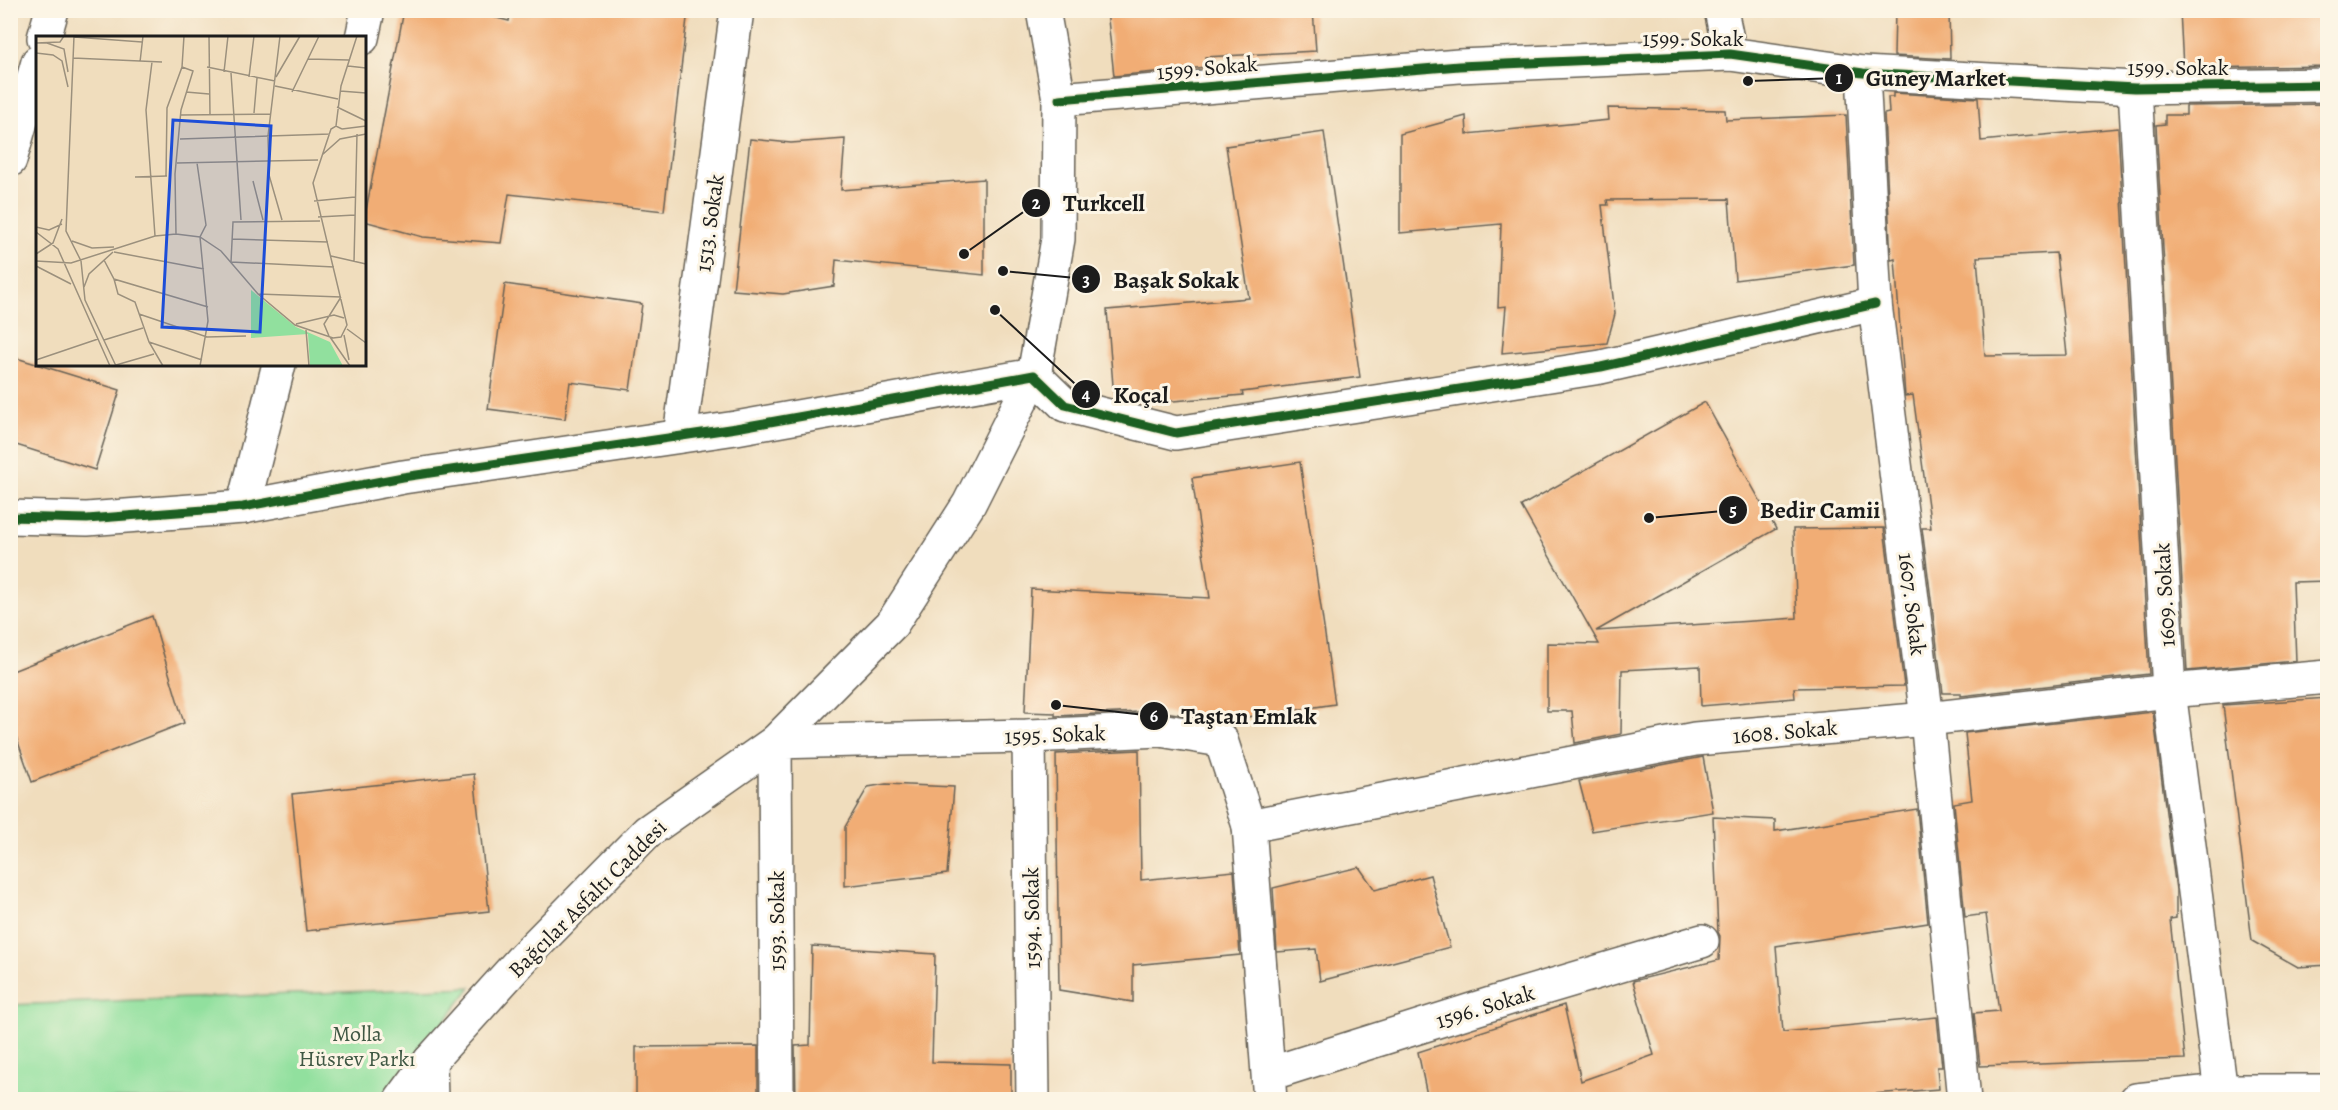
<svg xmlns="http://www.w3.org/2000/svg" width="2338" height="1110" font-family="Alegreya,serif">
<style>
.green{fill:#91e09e;stroke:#567e5d;stroke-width:1.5}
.building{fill:#f1ad74;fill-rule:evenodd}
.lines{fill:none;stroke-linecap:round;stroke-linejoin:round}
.street-casing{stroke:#666054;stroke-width:36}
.secondary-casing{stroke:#666054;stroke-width:36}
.street{stroke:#fff;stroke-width:33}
.secondary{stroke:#fff;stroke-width:33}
.cycleway-casing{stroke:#fcf5e5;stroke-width:13}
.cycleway{stroke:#1b5e20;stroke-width:9}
.labels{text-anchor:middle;stroke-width:6;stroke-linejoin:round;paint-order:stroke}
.street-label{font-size:22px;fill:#1c1c1c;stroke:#fcf5e5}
.park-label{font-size:22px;fill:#3f5743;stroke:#fcf5e5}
.inset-road{fill:none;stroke:#9b907d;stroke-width:1.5}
.view{fill:#1d4ed8;fill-opacity:0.15;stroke:#1d4ed8;stroke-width:3}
.inset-edge{fill:none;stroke:#1c1c1c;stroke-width:3}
.leader{fill:none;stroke:#1c1c1c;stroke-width:2}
.callout-dot{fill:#1c1c1c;stroke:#fcf5e5;stroke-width:2}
.mark-label{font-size:18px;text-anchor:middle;font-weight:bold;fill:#fff}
.callout-label{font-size:24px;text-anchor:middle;font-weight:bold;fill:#1c1c1c;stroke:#fcf5e5;stroke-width:6;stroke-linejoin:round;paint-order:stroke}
</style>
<rect width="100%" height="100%" fill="#fcf5e5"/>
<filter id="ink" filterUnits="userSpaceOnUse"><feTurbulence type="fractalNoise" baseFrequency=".0167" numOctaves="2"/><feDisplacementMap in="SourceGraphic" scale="12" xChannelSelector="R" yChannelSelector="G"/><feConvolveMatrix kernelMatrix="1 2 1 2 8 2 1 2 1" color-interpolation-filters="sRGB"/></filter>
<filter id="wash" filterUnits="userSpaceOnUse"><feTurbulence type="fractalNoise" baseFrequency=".008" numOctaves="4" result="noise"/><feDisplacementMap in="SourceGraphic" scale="24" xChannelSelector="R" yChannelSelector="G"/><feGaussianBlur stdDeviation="1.35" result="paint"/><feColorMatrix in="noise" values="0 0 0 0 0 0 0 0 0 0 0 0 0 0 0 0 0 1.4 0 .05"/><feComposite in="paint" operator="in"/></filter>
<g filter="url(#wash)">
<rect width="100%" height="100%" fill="#f0ddbd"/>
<polygon class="green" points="471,987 385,1100 11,1099 10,1005"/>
<g id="blocks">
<g class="building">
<polygon points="404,10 420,10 452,19 457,10 465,10 509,21 511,10 688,10 664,211 509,194 501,243 423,237 364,221"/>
<polygon points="1107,10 1313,10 1316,51 1205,57 1206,67 1114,76"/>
<polygon points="1895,10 1949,10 1950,59 1894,56"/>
<polygon points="2180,10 2328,10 2328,66 2183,68"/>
<path d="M1893,93L1978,98L1981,141L2118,128L2149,674L1961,696V693H1943L1922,528H1931L1913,395L1905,396L1895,259L1891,260L1884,114L1889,113L1888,97H1893ZM2056,253L2067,355L1985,356L1977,257Z"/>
<polygon points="2328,104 2328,581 2293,582 2296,661 2187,671 2156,125 2165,124 2165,115 2186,115 2186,106"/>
<polygon points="1608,108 1725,110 1726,120 1846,115 1854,265 1735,280 1729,199 1607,200 1608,205 1602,205 1615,314 1607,343 1502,353 1506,306 1498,307 1501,224 1400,233 1400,134 1466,116 1467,134 1609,120"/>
<polygon points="1324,132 1360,377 1242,392 1243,395 1138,404 1114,398 1107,310 1249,298 1226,146"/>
<polygon points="750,139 791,143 845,139 841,190 984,179 984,275 836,260 834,286 783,294 733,290"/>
<polygon points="505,284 642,304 630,390 570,382 565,419 488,409"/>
<polygon points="10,356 120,390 95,470 10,443"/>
<polygon points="1705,402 1776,529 1596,631 1797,618 1793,529 1884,528 1904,686 1794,688 1795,698 1701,706 1700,666 1622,670 1621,734 1575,743 1572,711 1547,711 1547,643 1599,644 1521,506"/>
<polygon points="1300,462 1335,704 1221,721 1159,711 1055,716 1055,713 1025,712 1031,589 1210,598 1192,478"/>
<polygon points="152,616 184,723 32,782 10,719 10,672"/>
<polygon points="2328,698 2328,965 2298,967 2252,941 2223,705"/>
<polygon points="2153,712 2176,890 2176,918 2170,919 2185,1059 1980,1066 1974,1013 1999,1011 1986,914 1965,917 1954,803 1972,800 1965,733"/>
<polygon points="1139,750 1141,880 1234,871 1240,955 1133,965 1133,1002 1059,990 1056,754"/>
<polygon points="1703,757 1713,812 1592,831 1579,781"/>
<polygon points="474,774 489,911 306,931 292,794"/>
<polygon points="886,784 954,787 947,874 845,886 845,827 868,787"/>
<polygon points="1917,809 1928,923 1776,946 1783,1032 1937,1017 1942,1067 1937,1067 1939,1089 1793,1100 1428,1100 1418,1052 1564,1005 1581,1081 1654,1055 1633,981 1719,960 1720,936 1718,932 1713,817 1775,820 1775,831"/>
<polygon points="1359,867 1375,890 1430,875 1450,947 1320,981 1316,949 1277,952 1273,888"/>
<polygon points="812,946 935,954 932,1062 1011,1064 1011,1100 796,1100 795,1046 810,1045"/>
<polygon points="758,1046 758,1100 636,1100 636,1047"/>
</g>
</g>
</g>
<g filter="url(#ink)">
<use href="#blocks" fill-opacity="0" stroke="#666054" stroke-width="1.5"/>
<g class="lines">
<g class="street-casing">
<g id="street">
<polyline points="1721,10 1730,54"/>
<polyline points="44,38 52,10"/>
<polyline points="362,38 368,10"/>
<polyline points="1863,73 1875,304 1927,719 1964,1100"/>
<polyline points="2135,88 2169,691 2222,1100"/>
<polyline points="1059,99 1459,66 1730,54 1863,73 2135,88 2328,85"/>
<polyline points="10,160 38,62"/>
<polyline points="680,436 737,10"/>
<polyline points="243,507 279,364"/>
<polyline points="10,517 87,519 243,507 403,477 736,428 1034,375 1065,405 1176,433 1601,367 1875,304"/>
<polyline points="1029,736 1033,1100"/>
<polyline points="1249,826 1695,739 1927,719 2169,691 2328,677"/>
<polyline points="430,1061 431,1100"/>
<polyline points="1269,1074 1510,998 1702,941"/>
<polyline points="777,1100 775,742 1029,736 1160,730 1221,740 1249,826 1270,1100"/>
<polyline points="2136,1100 2221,1091 2328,1091"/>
</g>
</g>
<g class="secondary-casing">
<polyline id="secondary" points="401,1100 430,1061 524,957 647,832 775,742 892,624 969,504 1034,375 1058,239 1059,99 1043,10"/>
</g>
<use href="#street" class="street"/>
<use href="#secondary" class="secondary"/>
<g class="cycleway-casing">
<g id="cycleway">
<polyline points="1059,99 1459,66 1730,54 1863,73 2135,88 2328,85"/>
<polyline points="10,517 87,519 243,507 403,477 736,428 1034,375 1065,405 1176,433 1601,367 1875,304"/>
</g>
</g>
<use href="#cycleway" class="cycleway"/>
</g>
</g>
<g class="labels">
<g class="street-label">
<text x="1693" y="46">1599. Sokak</text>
<text transform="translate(1207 67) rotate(-5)" y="8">1599. Sokak</text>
<text x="2178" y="75">1599. Sokak</text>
<text transform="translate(709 223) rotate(-82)" y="8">1513. Sokak</text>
<text transform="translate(2164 595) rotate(-93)" y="8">1609. Sokak</text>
<text transform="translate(1913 604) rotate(83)" y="8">1607. Sokak</text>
<text transform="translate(1785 731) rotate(-5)" y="8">1608. Sokak</text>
<text transform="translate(1055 734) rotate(-2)" y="8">1595. Sokak</text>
<text transform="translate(587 898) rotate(-45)" y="8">Bağcılar Asfaltı Caddesi</text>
<text transform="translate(1031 918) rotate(-91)" y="8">1594. Sokak</text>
<text transform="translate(776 921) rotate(-90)" y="8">1593. Sokak</text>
<text transform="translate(1485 1006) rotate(-17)" y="8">1596. Sokak</text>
</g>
<g class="park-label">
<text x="357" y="1041">Molla<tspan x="357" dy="25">Hüsrev Parkı</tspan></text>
</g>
</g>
<g transform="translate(36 36)">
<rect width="330" height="330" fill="#f0ddbd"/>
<path d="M215,254L260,291L294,306L307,330H274L272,298L215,302Z" fill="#91e09e"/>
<path class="inset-road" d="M38,0L30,195L45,225L49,264L80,330M173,0L174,79M244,0L232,100L233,139L246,184M38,1L106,6M0,7L24,6L28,0M11,7L28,13L32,36M0,17L17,19L26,25L32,51M37,22L126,26M272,23L313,24M104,26L107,0M116,26L110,74L119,200M312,30L330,32M171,31L239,45M188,36L192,0M195,37L205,184M213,41L218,0M240,41L264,0M239,50L302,63M304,55L330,57M150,56L173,58M256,56L283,0M301,71L330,85M218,77L221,42M145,79L234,78M300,90L305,50L321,0M306,93L330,90M144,103L294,98M286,119L304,103L330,98M141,127L282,124M161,127L170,189L164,201L172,285L164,330M130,140L131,72L146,31L148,0M99,141L131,140M217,145L227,184M278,165L319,161M282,181L319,179M284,185L197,186L195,226L298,231M0,191L13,194L26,188M0,196L22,213L74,330M140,198L139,138L145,74L157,35L146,31M196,203L292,206M36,205L56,212L78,211M78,216L168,233M0,218L17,207L26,183M295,220L330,228M68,224L78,243L172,271M0,225L35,227L119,200L140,198L164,201L185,215L222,258L259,289L297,302L305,301L311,289L277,147L295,93L300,90L306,93M318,226L321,98M0,230L35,248M78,243L82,258L99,266L113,306L127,330M48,251L53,238L77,216M222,258L305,261M103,278L171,301L210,300M260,288L298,279L308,282M311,293L330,307M270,294L273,330M308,299L313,324M293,300L288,288L305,261M294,301L314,330M68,304L107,292M113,306L166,324M0,324L62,303M80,329L118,318"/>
<path class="view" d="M137,84L235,90L224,296L126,291Z"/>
<rect width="330" height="330" class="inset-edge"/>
</g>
<path class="leader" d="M1748 81L1839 78M964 254L1036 203M1003 271L1086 279M995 310L1086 394M1649 518L1733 510M1056 705L1154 716"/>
<g class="callout-dot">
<circle cx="1748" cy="81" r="6"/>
<circle cx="964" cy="254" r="6"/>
<circle cx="1003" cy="271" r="6"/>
<circle cx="995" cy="310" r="6"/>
<circle cx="1649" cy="518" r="6"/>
<circle cx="1056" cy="705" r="6"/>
<circle cx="1839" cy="78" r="15"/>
<circle cx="1036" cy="203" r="15"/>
<circle cx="1086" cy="279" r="15"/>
<circle cx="1086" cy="394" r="15"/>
<circle cx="1733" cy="510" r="15"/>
<circle cx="1154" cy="716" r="15"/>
</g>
<g class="mark-label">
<text x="1839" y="84">1</text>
<text x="1036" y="209">2</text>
<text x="1086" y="286">3</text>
<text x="1086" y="400">4</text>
<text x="1733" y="516">5</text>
<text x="1154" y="722">6</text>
</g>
<g class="callout-label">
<text x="1936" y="86">Guney Market</text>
<text x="1104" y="211">Turkcell</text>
<text x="1176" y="288">Başak Sokak</text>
<text x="1141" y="403">Koçal</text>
<text x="1820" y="518">Bedir Camii</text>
<text x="1249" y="724">Taştan Emlak</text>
</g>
<rect width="2338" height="1110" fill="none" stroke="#fcf5e5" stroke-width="36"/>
</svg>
